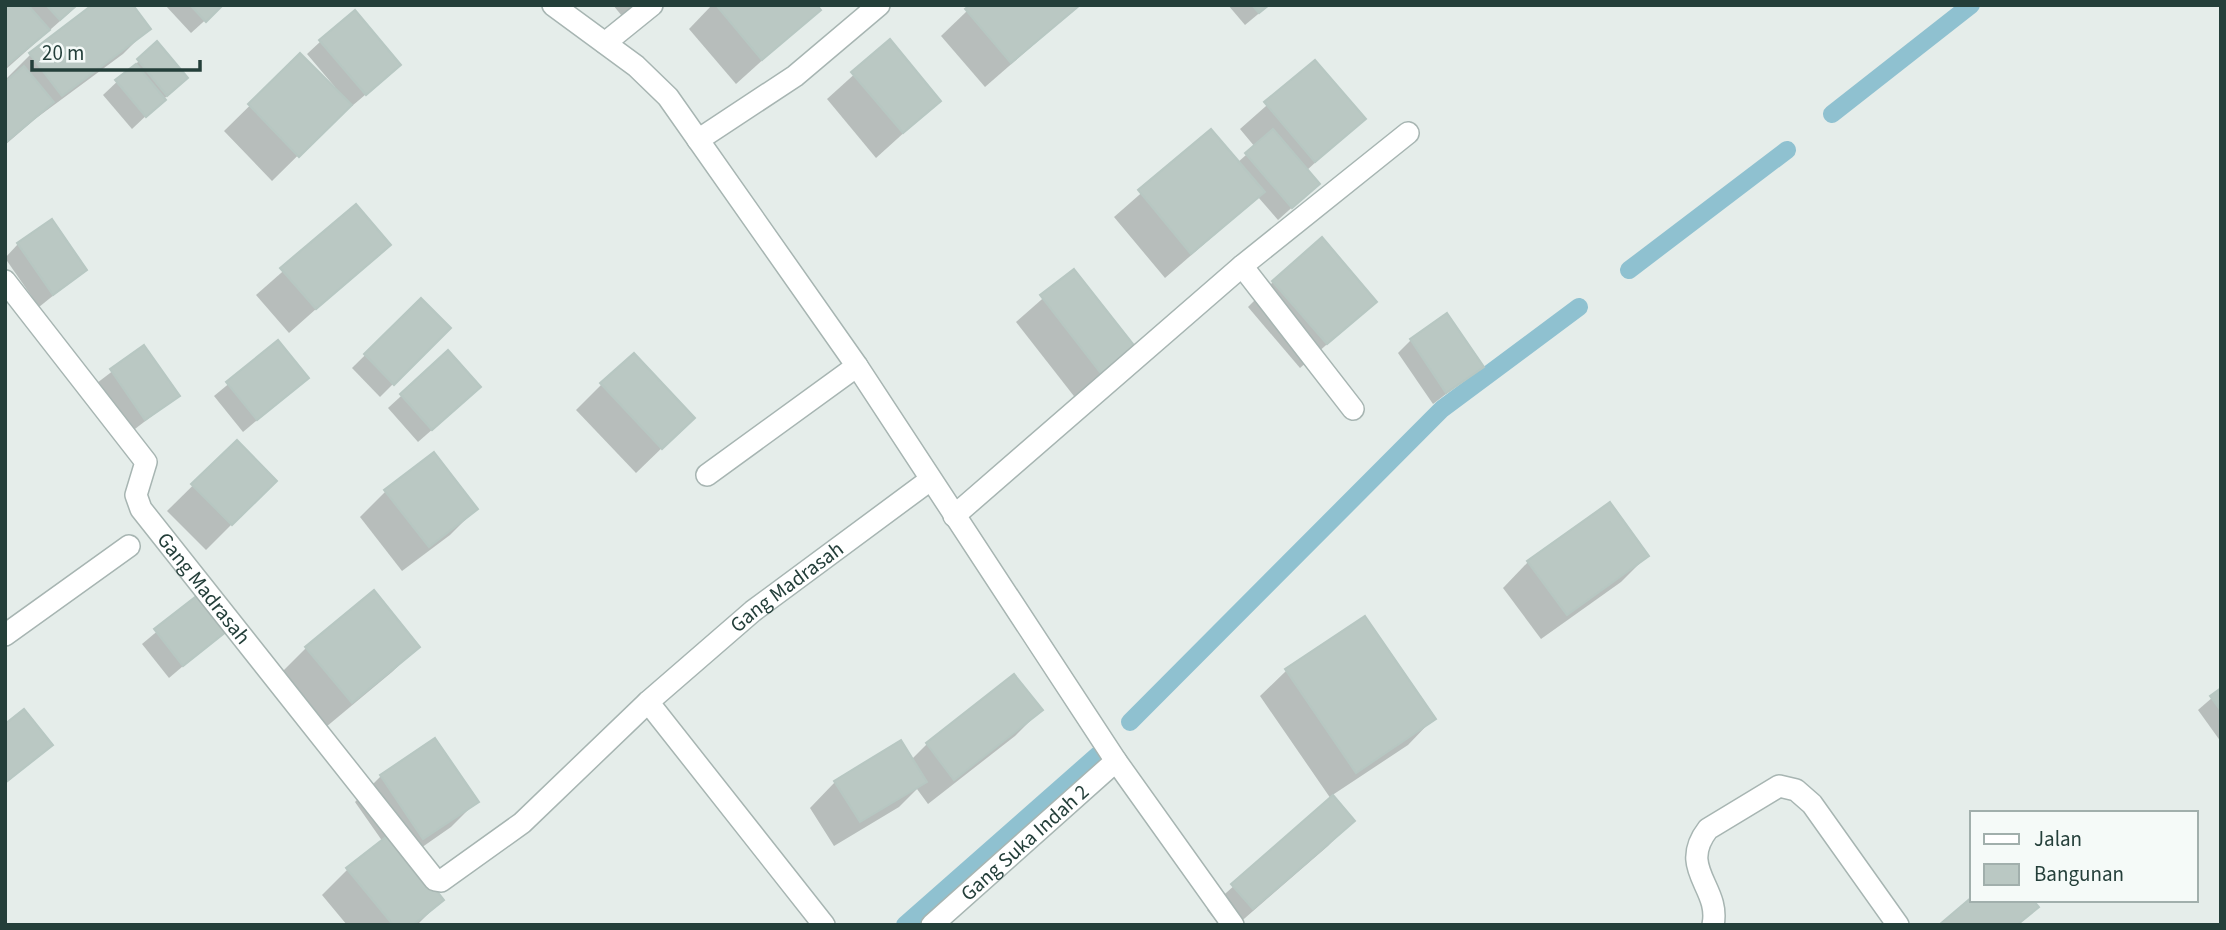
<svg xmlns="http://www.w3.org/2000/svg" width="2226" height="930" font-family="'Source Sans 3',sans-serif">
<style>
.shadow{fill:#0003}
.lines{fill:none;stroke-linecap:round;stroke-linejoin:round}
.stream{stroke:#8fc1d0;stroke-width:18}
.building{fill:#bac8c3;stroke:#b7c7c2;stroke-width:2}
.minor-casing{stroke:#a7b5b2;stroke-width:24}
.minor{stroke:#fff;stroke-width:21}
.labels{text-anchor:middle;stroke-width:7;stroke-linejoin:round;paint-order:stroke}
.street-label{font-size:21px;fill:#243f3a;stroke:#f5faf8}
</style>
<rect width="100%" height="100%" fill="#e5edea"/>
<g class="shadow">
<polygon points="5,5 78,5 5,70"/>
<polygon points="165,5 222,5 191,33"/>
<polygon points="613,5 645,5 626,21"/>
<polygon points="712,5 814,5 818,10 736,84 689,29"/>
<polygon points="1228,5 1269,5 1245,25"/>
<polygon points="967,11 1064,18 985,87 941,36"/>
<polygon points="148,29 123,54 35,119 5,145 5,80 31,54"/>
<polygon points="321,41 385,78 352,106 350,104 272,181 224,131 300,56 333,89 335,87 307,54"/>
<polygon points="890,42 939,101 876,158 827,99"/>
<polygon points="157,44 186,78 132,129 103,95"/>
<polygon points="1315,63 1363,119 1306,171 1318,184 1278,220 1258,197 1165,278 1114,217 1211,132 1237,163 1255,147 1240,129"/>
<polygon points="356,207 388,245 289,333 256,295"/>
<polygon points="18,244 85,270 39,307 5,258"/>
<polygon points="1074,271 1109,374 1077,400 1016,322"/>
<polygon points="1273,282 1375,302 1300,368 1248,307"/>
<polygon points="421,300 449,328 380,397 352,368"/>
<polygon points="1411,340 1481,367 1433,404 1398,353"/>
<polygon points="278,343 307,378 243,432 214,396"/>
<polygon points="143,348 178,396 131,432 97,383"/>
<polygon points="448,353 466,400 418,442 388,408"/>
<polygon points="602,384 667,443 636,473 576,410"/>
<polygon points="237,442 275,481 206,550 167,511"/>
<polygon points="385,492 476,509 450,535 402,571 360,517"/>
<polygon points="1647,556 1621,582 1541,639 1503,588 1528,562"/>
<polygon points="203,593 230,626 169,678 142,644"/>
<polygon points="1365,618 1433,719 1408,745 1331,796 1353,820 1328,846 1237,925 1219,925 1207,910 1331,799 1260,696 1286,671"/>
<polygon points="418,647 392,672 326,727 281,673 306,648"/>
<polygon points="2221,690 2221,742 2198,710"/>
<polygon points="1041,710 1015,736 928,804 917,789 899,807 834,846 810,808 835,782 911,760 927,744"/>
<polygon points="5,726 50,745 5,784"/>
<polygon points="434,740 477,801 451,827 408,857 442,900 417,925 347,925 322,895 348,869 383,842 355,802 381,776"/>
</g>
<g class="lines">
<g class="stream">
<polyline points="1832,114 1971,5"/>
<polyline points="1629,270 1787,150"/>
<polyline points="1130,722 1442,409 1579,307"/>
<polyline points="905,925 1098,755"/>
</g>
</g>
<g class="building">
<polygon points="5,5 28,5 50,30 5,67"/>
<polygon points="46,5 77,5 60,20"/>
<polygon points="92,5 133,5 151,29 62,96 29,53"/>
<polygon points="190,5 223,5 206,22"/>
<polygon points="716,5 817,5 821,10 762,60"/>
<polygon points="970,5 1080,5 1011,63 965,9"/>
<polygon points="1252,5 1269,5 1259,13"/>
<polygon points="355,10 401,65 366,95 319,40"/>
<polygon points="890,39 941,101 903,133 851,72"/>
<polygon points="157,41 188,78 167,96 137,59"/>
<polygon points="300,53 352,105 299,157 248,104"/>
<polygon points="1315,60 1366,119 1315,162 1264,102"/>
<polygon points="136,64 166,100 146,117 115,80"/>
<polygon points="24,66 54,102 5,143 5,82"/>
<polygon points="1211,129 1265,192 1191,254 1138,190"/>
<polygon points="1273,129 1320,184 1292,208 1245,153"/>
<polygon points="356,204 391,245 316,309 280,268"/>
<polygon points="52,219 87,270 53,295 17,243"/>
<polygon points="1322,237 1377,302 1327,344 1272,281"/>
<polygon points="1074,269 1137,349 1103,376 1040,295"/>
<polygon points="421,298 451,328 394,385 364,354"/>
<polygon points="1447,313 1484,367 1446,393 1410,339"/>
<polygon points="278,340 309,378 257,420 226,382"/>
<polygon points="144,345 180,396 145,420 110,369"/>
<polygon points="448,350 481,387 432,430 400,394"/>
<polygon points="634,353 695,418 662,449 600,383"/>
<polygon points="237,440 277,481 232,525 191,484"/>
<polygon points="434,452 478,509 429,547 384,490"/>
<polygon points="1610,502 1649,556 1567,615 1527,561"/>
<polygon points="374,590 420,647 352,703 305,647"/>
<polygon points="203,591 232,627 183,666 154,629"/>
<polygon points="1365,616 1436,719 1356,773 1285,669"/>
<polygon points="1014,674 1043,710 954,780 926,743"/>
<polygon points="2221,688 2221,711 2210,696"/>
<polygon points="24,709 53,745 5,783 5,724"/>
<polygon points="435,738 479,802 423,839 380,775"/>
<polygon points="901,740 927,782 860,822 834,781"/>
<polygon points="1333,795 1355,821 1253,909 1231,884"/>
<polygon points="391,833 444,900 413,925 393,925 346,868"/>
<polygon points="1972,897 1972,900 2033,900 2039,907 2017,925 1939,925"/>
</g>
<g class="lines">
<g class="minor-casing">
<g id="minor">
<polyline points="553,5 636,66 668,97 857,366 1116,761 1233,925"/>
<polyline points="605,43 652,5"/>
<polyline points="698,140 795,76 879,5"/>
<polyline points="1242,266 1353,409"/>
<path id="s1" d="M5,281L146,462L136,495L141,509L435,880L441,881L522,823L648,702L753,611L930,480"/>
<polyline points="707,475 857,366"/>
<polyline points="954,516 1242,266 1408,133"/>
<polyline points="5,635 129,546"/>
<polyline points="648,702 824,925"/>
<path id="s2" d="M932,925L1116,761"/>
<path d="M1713,925C1721,887 1677,869 1708,829L1779,786L1796,790L1812,804L1898,925"/>
</g>
</g>
<use href="#minor" class="minor"/>
</g>
<g class="labels">
<g class="street-label">
<text dy="7" stroke="none"><textPath href="#s1" startOffset="380">Gang Madrasah</textPath></text>
<text dy="7" stroke="none"><textPath href="#s1" startOffset="1213">Gang Madrasah</textPath></text>
<text dy="7" stroke="none"><textPath href="#s2" startOffset="124">Gang Suka Indah 2</textPath></text>
</g>
</g>
<rect width="2226" height="930" fill="none" stroke="#243f3a" stroke-width="14"/>
<rect x="1970" y="811" width="228" height="91" fill="#f5faf8" stroke="#a1afac" stroke-width="2"/>
<rect x="1984" y="834" width="35" height="10" fill="#ffffff" stroke="#a1afac" stroke-width="2"/>
<text x="2034" y="846" font-size="21" fill="#243f3a">Jalan</text>
<rect x="1984" y="864" width="35" height="21" fill="#bac8c3" stroke="#a1afac" stroke-width="2"/>
<text x="2034" y="881" font-size="21" fill="#243f3a">Bangunan</text>
<path d="M32 60v10h168v-10" fill="none" stroke="#243f3a" stroke-width="3.5"/>
<text x="42" y="60" font-size="21" fill="#243f3a" stroke="#f5faf8" stroke-width="5" paint-order="stroke">20 m</text>
</svg>
